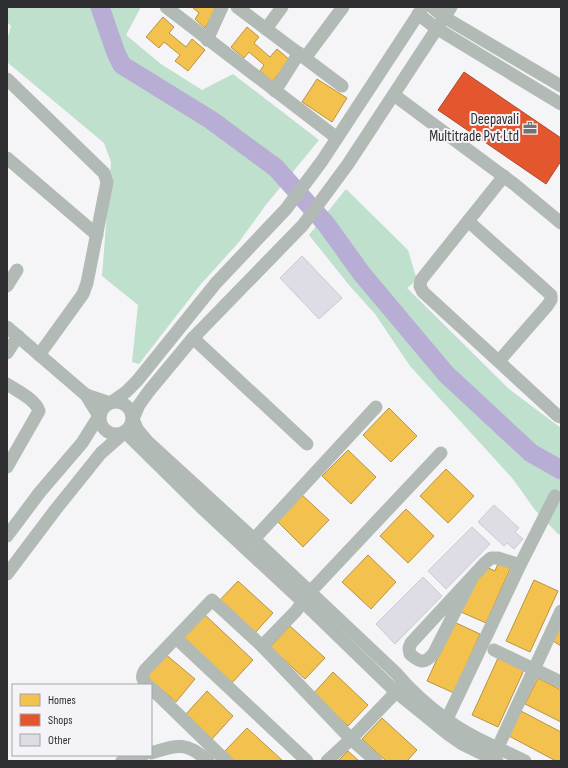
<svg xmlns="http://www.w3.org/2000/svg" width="568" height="768" font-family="'Sofia Sans Condensed',sans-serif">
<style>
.forest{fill:#bee0cc}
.homes{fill:#f2c14e;stroke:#b89545}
.shops{fill:#e4572e;stroke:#ae4b2f}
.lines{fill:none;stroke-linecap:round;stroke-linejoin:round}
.river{stroke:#b7add5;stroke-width:19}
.building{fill:#dedce5;stroke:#cbcacd}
.minor{stroke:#b2bab6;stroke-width:13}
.labels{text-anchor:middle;stroke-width:4;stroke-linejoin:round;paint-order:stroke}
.poi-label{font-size:15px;fill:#2f2f31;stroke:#f4f3f8;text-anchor:end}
</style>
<rect width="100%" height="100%" fill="#f5f4f7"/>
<g class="forest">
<polygon points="7,7 141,7 126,35 161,64 202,90 233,74 319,140 265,206 239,242 201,284 139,364 132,362 138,305 102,276 111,162 104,143 7,62 7,40 11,26 7,22"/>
<polygon points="346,189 408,250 417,280 407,288 509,389 561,428 561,535 558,534 535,510 513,479 410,366 375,314 349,285 309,235"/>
</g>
<g class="homes">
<polygon points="192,7 217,7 205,28 195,19 199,13"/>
<polygon points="163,17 174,27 169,33 186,47 192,39 205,50 188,71 175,61 180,55 164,42 159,48 146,37"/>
<polygon points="247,27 259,37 254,43 270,57 277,49 290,60 272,82 260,71 264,65 249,52 244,58 231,47"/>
<polygon points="317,79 347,98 332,122 302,102"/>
<polygon points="389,408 417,436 391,462 363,435"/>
<polygon points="348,450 376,477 351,504 322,476"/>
<polygon points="446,469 474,496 448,523 420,496"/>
<polygon points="300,493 329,520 303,547 275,519"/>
<polygon points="406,509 434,536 408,563 380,536"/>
<polygon points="368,555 396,582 371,609 342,582"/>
<polygon points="499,561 511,567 486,623 461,612 478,574 482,576 486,567 495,571"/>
<polygon points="534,580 558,591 530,652 506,641"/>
<polygon points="238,581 273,613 253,635 218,602"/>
<polygon points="204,614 253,660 231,684 182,638"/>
<polygon points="454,622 480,634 454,693 427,681"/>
<polygon points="561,625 561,646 553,641"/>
<polygon points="290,626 325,658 305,679 270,647"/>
<polygon points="164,653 195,679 176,702 144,675"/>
<polygon points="498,658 524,670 498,727 472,715"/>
<polygon points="333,672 368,705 348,726 313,694"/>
<polygon points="538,678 561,690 561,722 525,704"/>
<polygon points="207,691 233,716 212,739 186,714"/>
<polygon points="519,710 561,732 561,761 556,761 507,735"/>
<polygon points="382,718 417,750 407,761 386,761 362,739"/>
<polygon points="247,728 283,761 235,761 224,752"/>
<polygon points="348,751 359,761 338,761"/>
</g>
<polygon class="shops" points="464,72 561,138 561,161 546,184 438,110"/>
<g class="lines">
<polyline class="river" points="100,7 116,53 122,65 211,120 276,168 326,224 362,274 446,374 531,453 561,470"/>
</g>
<g class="building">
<polygon points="302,256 342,298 319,319 280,278"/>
<polygon points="494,505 519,528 515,532 523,539 514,549 507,543 504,546 478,522"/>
<polygon points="472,527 490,544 446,589 428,571"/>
<polygon points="423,577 442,596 395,644 376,624"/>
</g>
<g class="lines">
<g class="minor">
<polyline points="166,7 337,138"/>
<polyline points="237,7 342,86"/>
<polyline points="432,7 444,17 561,86"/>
<path d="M451,7L348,164L303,225L193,338L149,391L139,405L133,419L137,429L147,441L254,539L396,673C410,690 428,706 446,719C470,737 499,748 525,761"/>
<polyline points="418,14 436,28 561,104"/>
<polyline points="266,29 282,7"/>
<polyline points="207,40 222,7"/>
<polyline points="305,58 343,7"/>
<polyline points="7,79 104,173 107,182 87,283 83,294 39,355"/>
<polyline points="275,91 299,53"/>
<polyline points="394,95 514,184 561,223"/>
<polyline points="7,158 97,235"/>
<polyline points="504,176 421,280 420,286 423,292 558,416 561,417"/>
<polyline points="468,221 551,295 551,300 547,306 499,361"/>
<polyline points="7,286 17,270"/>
<polyline points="7,327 86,395 99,416 82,443 40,492 7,536"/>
<polyline points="193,338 307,444"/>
<polyline points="7,353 18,336"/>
<path d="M7,384C17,391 35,399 39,411L7,467"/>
<polyline points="86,395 110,403 126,392 137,381 216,283 286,209 322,161 423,7"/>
<circle cx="116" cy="418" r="16"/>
<polyline points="254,539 376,407"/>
<polyline points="7,574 56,509 101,453 125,432 203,509 303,602 396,692 449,735 462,744 497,761"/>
<path d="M472,578L434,653C425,664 420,663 410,654L409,648L411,643L485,563L491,558H498L520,565"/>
<polyline points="176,638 307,761"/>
<polyline points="262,646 296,611 310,592 441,453"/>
<polyline points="494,650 561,682"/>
<path d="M147,685C142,679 141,677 145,670L212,600L262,646L351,739L376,761"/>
<polyline points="151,688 226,761"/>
<polyline points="447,719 520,565 555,496"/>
<polyline points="498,747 561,611"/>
<path d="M151,753C177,745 186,741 208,761"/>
<polyline points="122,761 143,755"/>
<polyline points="327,761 351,739 402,686"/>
</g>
</g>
<defs>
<g id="office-bare" transform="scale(1.08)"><path d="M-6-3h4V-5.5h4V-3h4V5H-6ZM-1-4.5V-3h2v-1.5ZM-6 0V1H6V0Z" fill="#747476" stroke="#f4f3f8" stroke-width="2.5" paint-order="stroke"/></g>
</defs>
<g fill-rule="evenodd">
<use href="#office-bare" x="530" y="128"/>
</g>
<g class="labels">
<g class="poi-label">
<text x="519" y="124">Deepavali<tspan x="519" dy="17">Multitrade Pvt Ltd</tspan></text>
</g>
</g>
<rect width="568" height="768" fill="none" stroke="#2f2f31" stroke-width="16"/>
<rect x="12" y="684" width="140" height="72" fill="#f4f3f8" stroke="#a5a5a8"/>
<rect x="20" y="694" width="20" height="12" fill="#f2c14e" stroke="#a5a5a8"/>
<text x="48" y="704" font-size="12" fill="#2f2f31">Homes</text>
<rect x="20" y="714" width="20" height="12" fill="#e4572e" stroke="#a5a5a8"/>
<text x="48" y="724" font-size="12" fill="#2f2f31">Shops</text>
<rect x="20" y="734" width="20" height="12" fill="#dedce5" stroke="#a5a5a8"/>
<text x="48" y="744" font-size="12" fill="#2f2f31">Other</text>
</svg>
